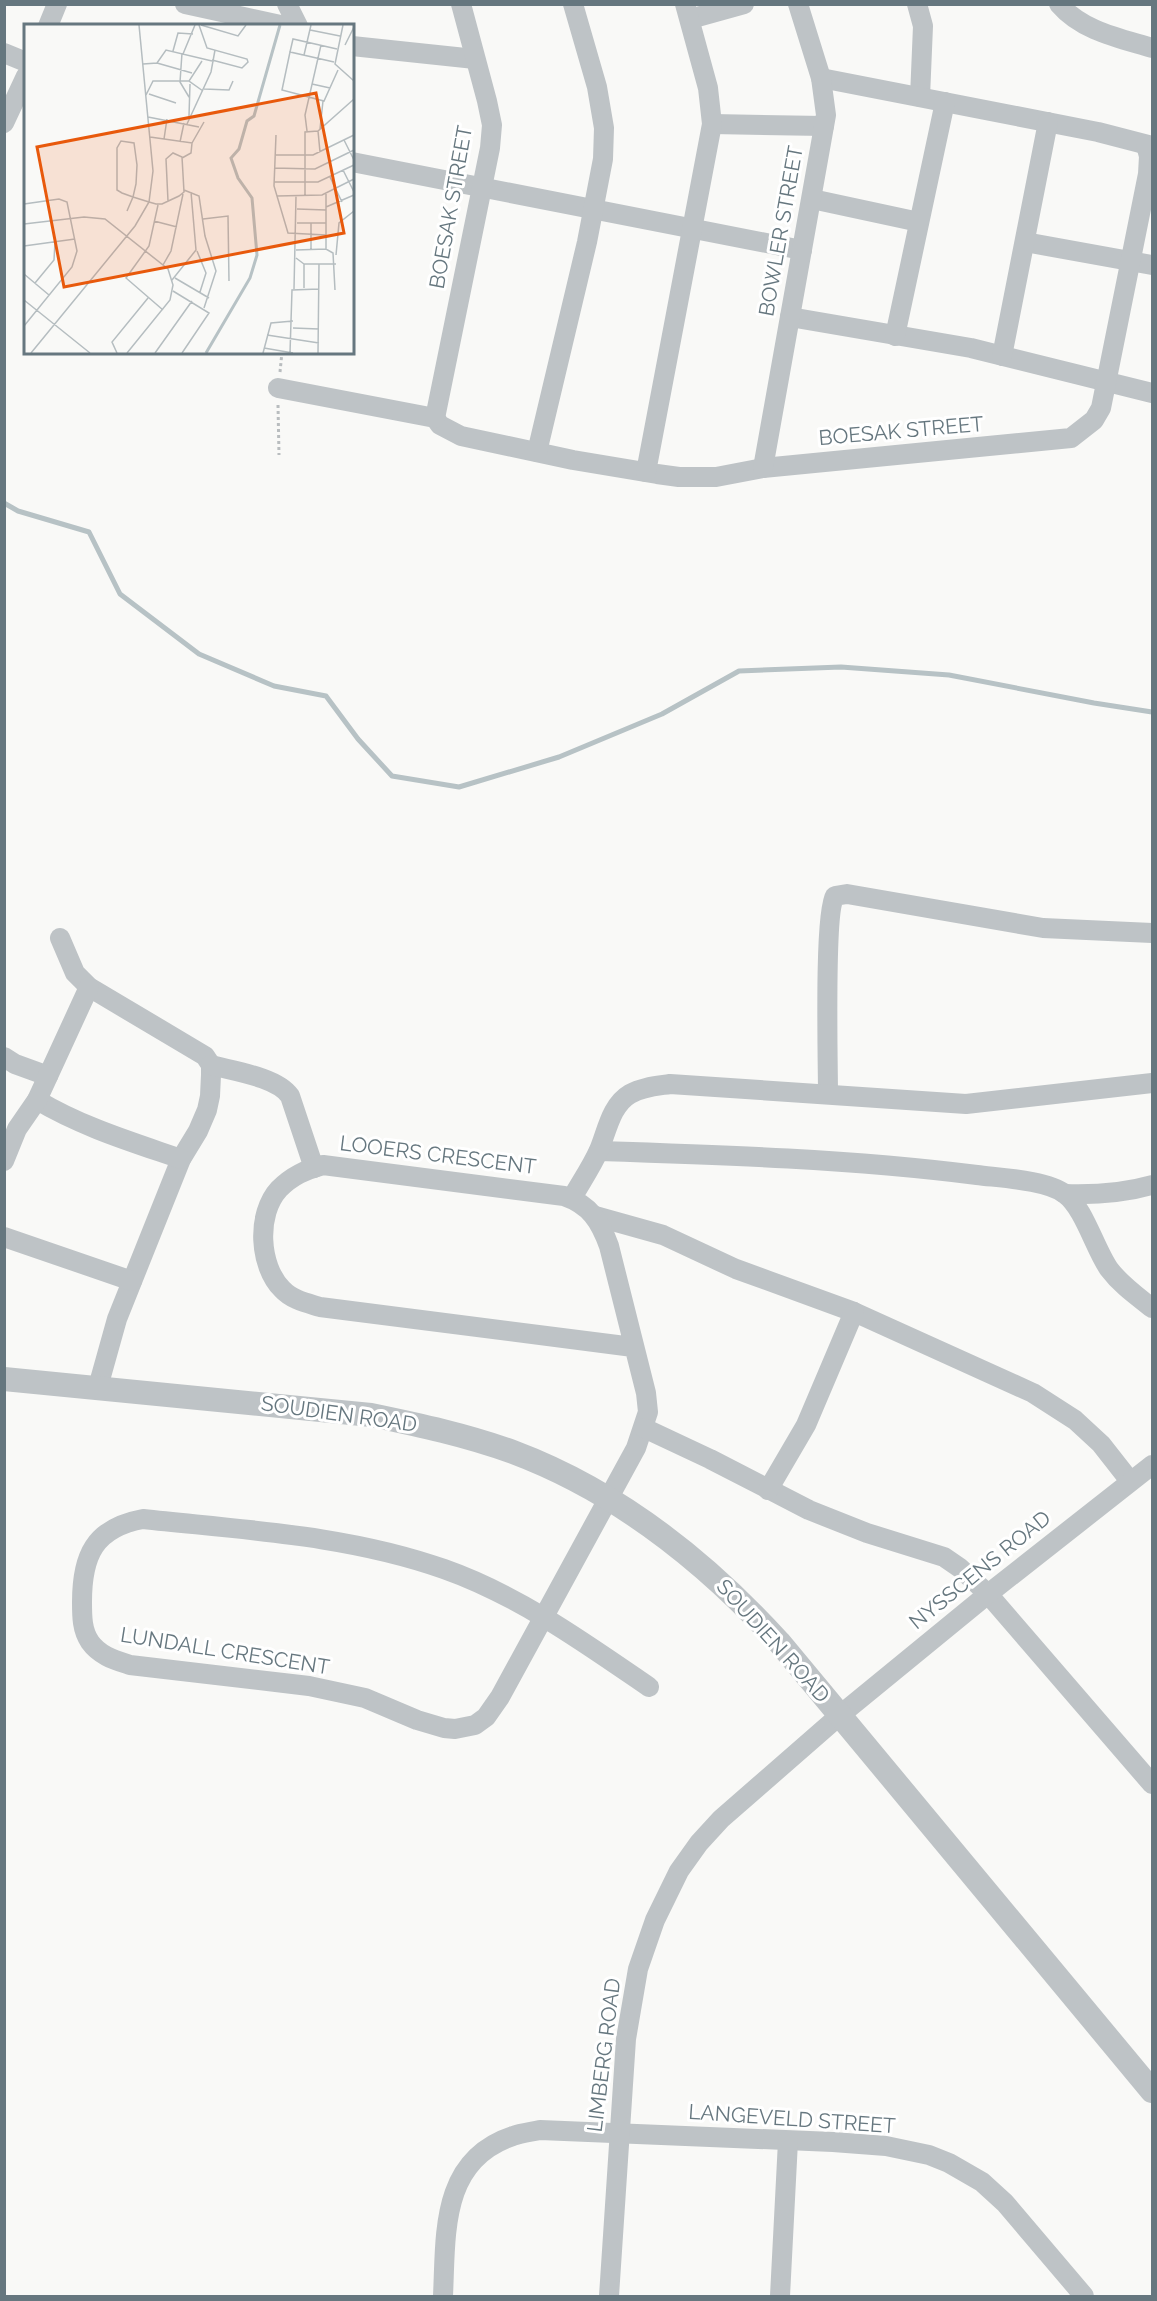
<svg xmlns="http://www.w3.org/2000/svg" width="1157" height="2301" font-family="Raleway,sans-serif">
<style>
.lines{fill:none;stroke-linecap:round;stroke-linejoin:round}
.stream{stroke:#b7c2c5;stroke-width:5}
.path{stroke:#b9bdbf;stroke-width:3;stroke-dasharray:3 3;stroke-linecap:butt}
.minor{stroke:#bec3c6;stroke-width:20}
.tertiary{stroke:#bec3c6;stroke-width:24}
.labels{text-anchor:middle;stroke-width:6;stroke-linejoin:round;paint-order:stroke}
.street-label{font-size:21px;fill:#66777f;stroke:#fff}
.inset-river{fill:none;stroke:#b7c2c5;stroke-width:3}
.inset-road{fill:none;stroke:#b5bdc0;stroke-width:1.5}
.view{fill:#e8590c;fill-opacity:0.15;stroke:#e8590c;stroke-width:3}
.inset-edge{fill:none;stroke:#66777f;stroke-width:3}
</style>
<rect width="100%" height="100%" fill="#f9f9f7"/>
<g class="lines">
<polyline class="stream" points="4,503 18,511 89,532 120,594 199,654 274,686 326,696 358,739 392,776 459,787 559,757 662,714 739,671 841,667 949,675 1094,703 1152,712"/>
<g class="path">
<polyline points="280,372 282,352"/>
<polyline points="278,405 279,455"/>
</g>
<g class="minor">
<polyline points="185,4 285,26"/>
<polyline points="287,4 298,26"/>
<polyline points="917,4 923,26 920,97"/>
<path d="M1059,4C1082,31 1119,38 1152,48"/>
<polyline points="690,19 744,4"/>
<polyline points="48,26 57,4"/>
<polyline points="352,46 475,59"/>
<polyline points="4,53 26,62"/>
<polyline points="821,78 1098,132 1152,146"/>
<polyline points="4,123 26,76"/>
<polyline points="712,124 824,126"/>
<polyline points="352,162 802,250"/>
<polyline points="812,199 919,222"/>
<polyline points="1025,242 1152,265"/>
<polyline points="790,317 971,348 1152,393"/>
<polyline points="895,336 945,102"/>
<polyline points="1002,356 1048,122"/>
<polyline points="278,388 435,418 440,425 461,436 573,460 657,474 679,477 716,477 763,468 1071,438 1094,420 1101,408 1148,174 1149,156 1146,145"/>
<polyline points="435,418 490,148 492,125 487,101 461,4"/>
<polyline points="537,452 587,242 603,159 604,128 597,87 573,4"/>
<polyline points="763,468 826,115 821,78 798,4"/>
<polyline points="646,472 712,124 708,88 685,4"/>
<polyline points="60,938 75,973 89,987 205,1056 211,1065 211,1075 210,1096 207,1110 198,1131 181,1159 117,1319 98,1387"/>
<polyline points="4,1057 15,1064 48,1076"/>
<path d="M211,1065C233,1071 277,1077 290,1096L314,1168"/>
<path d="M828,1094C828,1064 824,912 835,896L847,894L1043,928L1152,933"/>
<path d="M37,1100C82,1127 132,1142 181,1159"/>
<path d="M599,1151C725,1155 851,1159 977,1175C1000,1178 1047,1180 1065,1194C1084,1208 1095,1249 1109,1269C1121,1285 1137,1296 1152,1308"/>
<polyline points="4,1161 17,1129 37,1100 89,987"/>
<path d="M1065,1194C1095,1195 1124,1193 1152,1185"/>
<path d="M572,1198C581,1182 592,1166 599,1150C607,1131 611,1105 630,1094C642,1087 657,1086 670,1084L966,1104L1152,1083"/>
<polyline points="595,1216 663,1235 736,1269 854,1312 1033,1393 1075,1420 1101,1444 1130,1481"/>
<polyline points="4,1237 132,1281"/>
<path d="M633,1347L320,1307C307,1303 292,1300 282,1289C259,1266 256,1214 279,1189C292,1176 305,1170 323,1165L564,1196C590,1205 600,1221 609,1246L646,1393L648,1412L636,1448L500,1697L486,1717L475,1725L455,1729L444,1728L417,1720L365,1698L309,1686L130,1665C115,1660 100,1656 90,1642C82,1630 82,1617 82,1602C82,1556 94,1528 143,1519C244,1530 348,1535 444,1569C518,1595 585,1643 649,1687"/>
<polyline points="644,1428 710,1459 809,1510 867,1533 944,1557 960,1568 988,1594 1152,1784"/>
<polyline points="768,1490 806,1425 854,1312"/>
<path d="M443,2296C446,2234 440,2160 513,2136C521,2133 531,2132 540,2130L833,2142L886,2146L929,2155L949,2163L982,2182L1005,2203L1084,2296"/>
<polyline points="609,2296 626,2039 638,1969 655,1920 679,1871 699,1843 721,1819 839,1716 988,1594 1152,1465"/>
<polyline points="780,2296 788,2141"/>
</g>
<path class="tertiary" d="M4,1379L371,1415C419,1425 466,1435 513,1452C617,1491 704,1560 779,1642L1152,2091"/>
</g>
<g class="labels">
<g class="street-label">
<text transform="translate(451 207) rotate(-80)" y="7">BOESAK STREET</text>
<text transform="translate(781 231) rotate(-80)" y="7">BOWLER STREET</text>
<text transform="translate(901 431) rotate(-5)" y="7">BOESAK STREET</text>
<text transform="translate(438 1155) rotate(7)" y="7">LOOERS CRESCENT</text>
<text transform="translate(339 1414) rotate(8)" y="7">SOUDIEN ROAD</text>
<text transform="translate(980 1570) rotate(-39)" y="7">NYSSCENS ROAD</text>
<text transform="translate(773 1641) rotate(48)" y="7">SOUDIEN ROAD</text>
<text transform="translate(225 1651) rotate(9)" y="7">LUNDALL CRESCENT</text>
<text transform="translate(604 2055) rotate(-83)" y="7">LIMBERG ROAD</text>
<text transform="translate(792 2119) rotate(4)" y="7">LANGEVELD STREET</text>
</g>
</g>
<g transform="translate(24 24)">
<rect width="330" height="330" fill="#f9f9f7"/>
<path class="inset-river" d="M182,329L226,254L233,231L228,174L214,154L207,134L215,125L223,97L230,92L256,1"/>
<path class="inset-road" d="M175,1L183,24L223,35L224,38L218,44L188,36M177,1L214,12L222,1M319,1L311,40L330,57M286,6L316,12M321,21L330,3M149,27L154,9L169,10M266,28L269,15L313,25M158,29L156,58L165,73M159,30L171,1M280,31L287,1M178,37L165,57L179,67M310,38L266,28L258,66L300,77L314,46M133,39L168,49M119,40L133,39L142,26L188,37M288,60L306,64M180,65L205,66L209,57M125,70L152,79M122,71L129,57H165M165,92L166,60M124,93L175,103M163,100L187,48L191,26M296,105L299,77M283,107L281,91L297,21M294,107L296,128M252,111L250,162L264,209L302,211M126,113L168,119L180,98M140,115L143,95M320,116L330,136M156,118L160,99M252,131H289L330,111M158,134L167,129L168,119M250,144L291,145L330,126M319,146L330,168M306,153L318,178M250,158H294L330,141M160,166L175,172L181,212L192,247L180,284M302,170V225M253,172L298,171L330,155M281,172V108L294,107L330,75M0,180L35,175L43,178L53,227L48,243L0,302M134,181L125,222L102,254L139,286M302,183L330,171M273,185L302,186M103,187L109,173L112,160L113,141L110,119L97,117L93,124V166L98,169L109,173L125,178L132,180H138L155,172L160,168L158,133L149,129L142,135L144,177M179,195L204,192L205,257M130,197L153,203M273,199H302M287,199V226M0,200L60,193L81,195L144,245L149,261L146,276L103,329M0,222L51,215M272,226L302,225L309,229L311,266M173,227L182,249L176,268M312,231L315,199L330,187M272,234L280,240V264M280,240H312M139,241L147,227L159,170M0,250L25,271M151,254L185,274M148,256L172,226L167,168M11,259L30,236L31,218M270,265L272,172M149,267L185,289L158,329M0,276L66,329M269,304L295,305M243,311L295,319M240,324L269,329M7,329L111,202L125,178L129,147L115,1M93,329L88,318L124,274M131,329L168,277M239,329L247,299L269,297M266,329L268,266L295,265M294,329L295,240"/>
<path class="view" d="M292,69L320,209L40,263L13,123Z"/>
<rect width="330" height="330" class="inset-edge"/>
</g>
<rect width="1157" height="2301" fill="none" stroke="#66777f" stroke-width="12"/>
</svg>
